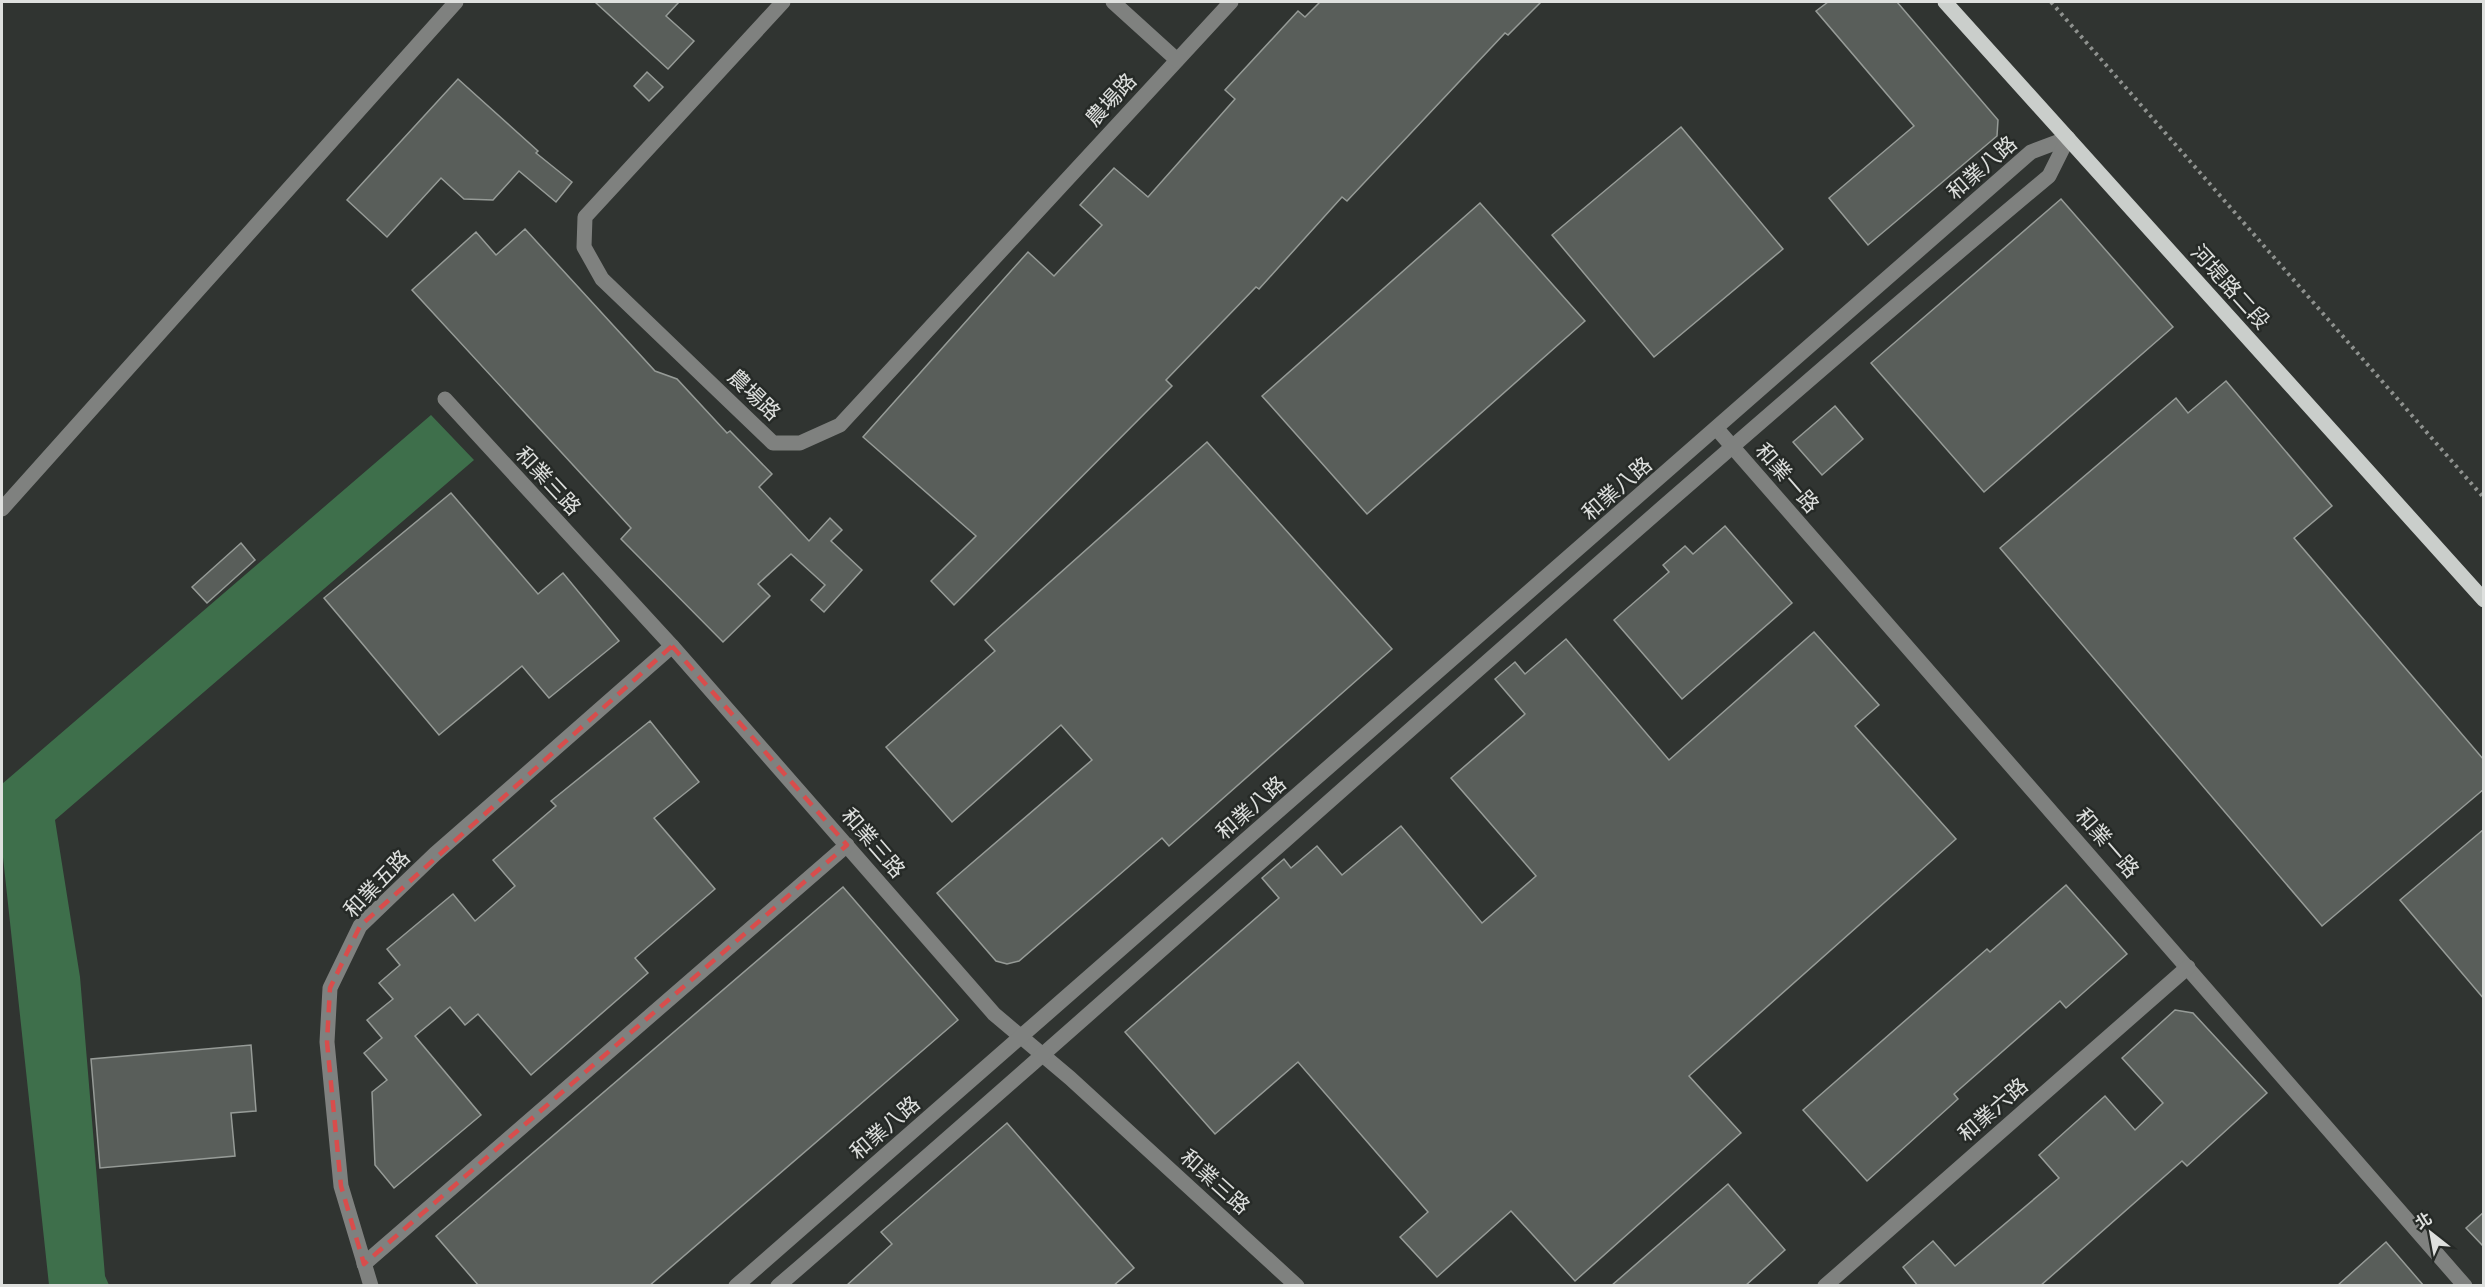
<svg xmlns="http://www.w3.org/2000/svg" width="2485" height="1287" font-family="'Public Sans','Noto Sans TC',sans-serif">
<style>
.forest{fill:#3e6f4b}
.building{fill:#595e5a;stroke:#969b97;stroke-width:1.5}
.lines{fill:none;stroke-linecap:round;stroke-linejoin:round}
.path{stroke:#8f928f;stroke-width:4;stroke-dasharray:3 4.5;stroke-linecap:butt}
.minor{stroke:#7f817f;stroke-width:15}
.major{stroke:#cacecb;stroke-width:15}
.marked{fill:none;stroke:#d84d4c;stroke-width:4.5;stroke-dasharray:12 8;stroke-linejoin:round}
.labels{text-anchor:middle;stroke-width:5;stroke-linejoin:round;paint-order:stroke}
.street-label{font-size:21px;fill:#dee0de;stroke:#262a27}
</style>
<rect width="100%" height="100%" fill="#303431"/>
<polygon class="forest" points="431,415 474,460 55,820 80,977 105,1276 109,1285 49,1285 2,848 2,784"/>
<g class="building">
<polygon points="595,2 679,2 666,16 694,41 668,69"/>
<polygon points="1320,2 1541,2 1508,35 1505,33 1347,201 1342,197 1259,289 1256,287 1166,380 1172,386 954,605 931,581 976,536 863,437 1028,252 1054,276 1102,225 1080,205 1114,168 1148,197 1235,99 1225,90 1298,11 1305,17"/>
<polygon points="1828,2 1897,2 1998,120 1997,136 1868,245 1829,198 1914,126 1816,11"/>
<polygon points="647,72 663,87 649,101 634,86"/>
<polygon points="458,79 538,151 536,153 572,182 556,202 519,171 493,200 464,199 441,178 387,237 347,200"/>
<polygon points="1681,127 1783,249 1654,357 1552,235"/>
<polygon points="2061,199 2173,327 1984,492 1871,363"/>
<polygon points="1480,203 1585,321 1367,514 1262,396"/>
<polygon points="525,229 655,371 677,379 727,433 730,431 772,474 759,487 809,541 830,518 842,530 831,541 862,570 824,612 811,600 825,585 791,554 758,584 770,596 723,642 621,539 631,528 412,290 476,232 496,255"/>
<polygon points="2226,381 2332,506 2294,538 2484,760 2484,789 2322,926 2000,548 2176,398 2188,413"/>
<polygon points="1835,406 1863,439 1822,475 1793,442"/>
<polygon points="1207,442 1392,649 1169,846 1162,838 1019,961 1007,964 996,961 937,893 1092,760 1061,725 952,822 886,747 995,651 985,640"/>
<polygon points="451,493 538,594 563,573 619,641 549,698 522,666 439,735 324,598"/>
<polygon points="1725,526 1792,603 1682,699 1614,620 1669,572 1663,565 1685,546 1693,554"/>
<polygon points="241,543 255,560 207,603 192,587"/>
<polygon points="1814,632 1879,705 1855,726 1956,839 1689,1076 1741,1133 1575,1281 1511,1211 1437,1277 1400,1237 1428,1212 1298,1062 1215,1134 1125,1032 1279,898 1262,878 1284,859 1291,868 1317,846 1342,875 1401,826 1482,923 1536,876 1451,778 1525,714 1495,679 1515,662 1525,674 1566,639 1669,760"/>
<polygon points="650,721 699,782 654,818 715,889 635,958 648,973 531,1075 478,1014 465,1025 450,1007 415,1036 481,1115 394,1188 375,1165 372,1092 387,1080 364,1053 382,1038 367,1020 393,999 379,983 400,965 387,949 453,894 475,921 515,886 493,860 556,806 551,801"/>
<polygon points="2484,829 2484,999 2400,900"/>
<polygon points="2066,885 2127,954 2066,1008 2060,1001 1954,1094 1958,1099 1867,1181 1803,1110 1987,949 1990,952"/>
<polygon points="843,887 958,1020 649,1286 479,1286 436,1236"/>
<polygon points="2175,1010 2193,1013 2267,1093 2187,1166 2182,1161 2040,1286 1918,1286 1903,1267 1933,1241 1955,1266 2059,1178 2039,1155 2105,1096 2135,1130 2163,1103 2122,1058"/>
<polygon points="251,1045 256,1111 231,1113 235,1156 100,1168 91,1059"/>
<polygon points="1007,1123 1134,1268 1113,1286 846,1286 892,1244 881,1232"/>
<polygon points="1728,1184 1785,1250 1745,1286 1611,1286"/>
<polygon points="2484,1212 2484,1247 2466,1228"/>
<polygon points="2386,1242 2424,1286 2337,1286"/>
</g>
<g class="lines">
<polyline class="path" points="2051,2 2484,498"/>
<g class="minor">
<polyline points="783,2 585,217 584,247 602,279 773,443 800,443 840,425 1231,2"/>
<polyline points="1113,2 1177,60"/>
<polyline points="445,399 672,646 994,1014 1070,1078 1297,1286"/>
<polyline points="1717,429 2465,1286"/>
<polyline points="2,509 456,2"/>
<polyline points="364,1264 847,845"/>
<polyline points="371,1286 341,1186 327,1042 330,988 360,926 435,854 672,646"/>
<polyline points="736,1286 2031,152 2068,138"/>
<path d="M778,1286C1204,918 1618,537 2049,176L2068,138"/>
<polyline points="1825,1286 2188,967"/>
</g>
<polyline class="major" points="1945,2 2484,600"/>
</g>
<path class="marked" d="M672,646L847,845L364,1264L341,1186L327,1042L330,988L360,926Z"/>
<g class="labels">
<g class="street-label">
<text transform="translate(1111 100) rotate(-47)" y="7">農場路</text>
<text transform="translate(1982 168) rotate(-41)" y="7">和業八路</text>
<text transform="translate(2230 287) rotate(48)" y="7">河堤路二段</text>
<text transform="translate(754 395) rotate(44)" y="7">農場路</text>
<text transform="translate(1787 478) rotate(49)" y="7">和業一路</text>
<text transform="translate(548 481) rotate(47)" y="7">和業三路</text>
<text transform="translate(1617 489) rotate(-41)" y="7">和業八路</text>
<text transform="translate(1251 808) rotate(-41)" y="7">和業八路</text>
<text transform="translate(873 843) rotate(49)" y="7">和業三路</text>
<text transform="translate(2107 843) rotate(49)" y="7">和業一路</text>
<text transform="translate(377 884) rotate(-46)" y="7">和業五路</text>
<text transform="translate(1993 1110) rotate(-41)" y="7">和業六路</text>
<text transform="translate(885 1128) rotate(-41)" y="7">和業八路</text>
<text transform="translate(1215 1182) rotate(42)" y="7">和業三路</text>
</g>
</g>
<rect width="2485" height="1287" fill="none" stroke="#dee0de" stroke-width="6"/>
<g transform="translate(2431 1233) rotate(329)" stroke="#262a27" stroke-width="4.5" paint-order="stroke">
<path d="M0-4.5L10 22L0 15L-10 22Z" fill="#dee0de"/>
<text y="-9" font-size="16" font-weight="bold" text-anchor="middle" fill="#dee0de">北</text>
</g>
</svg>
